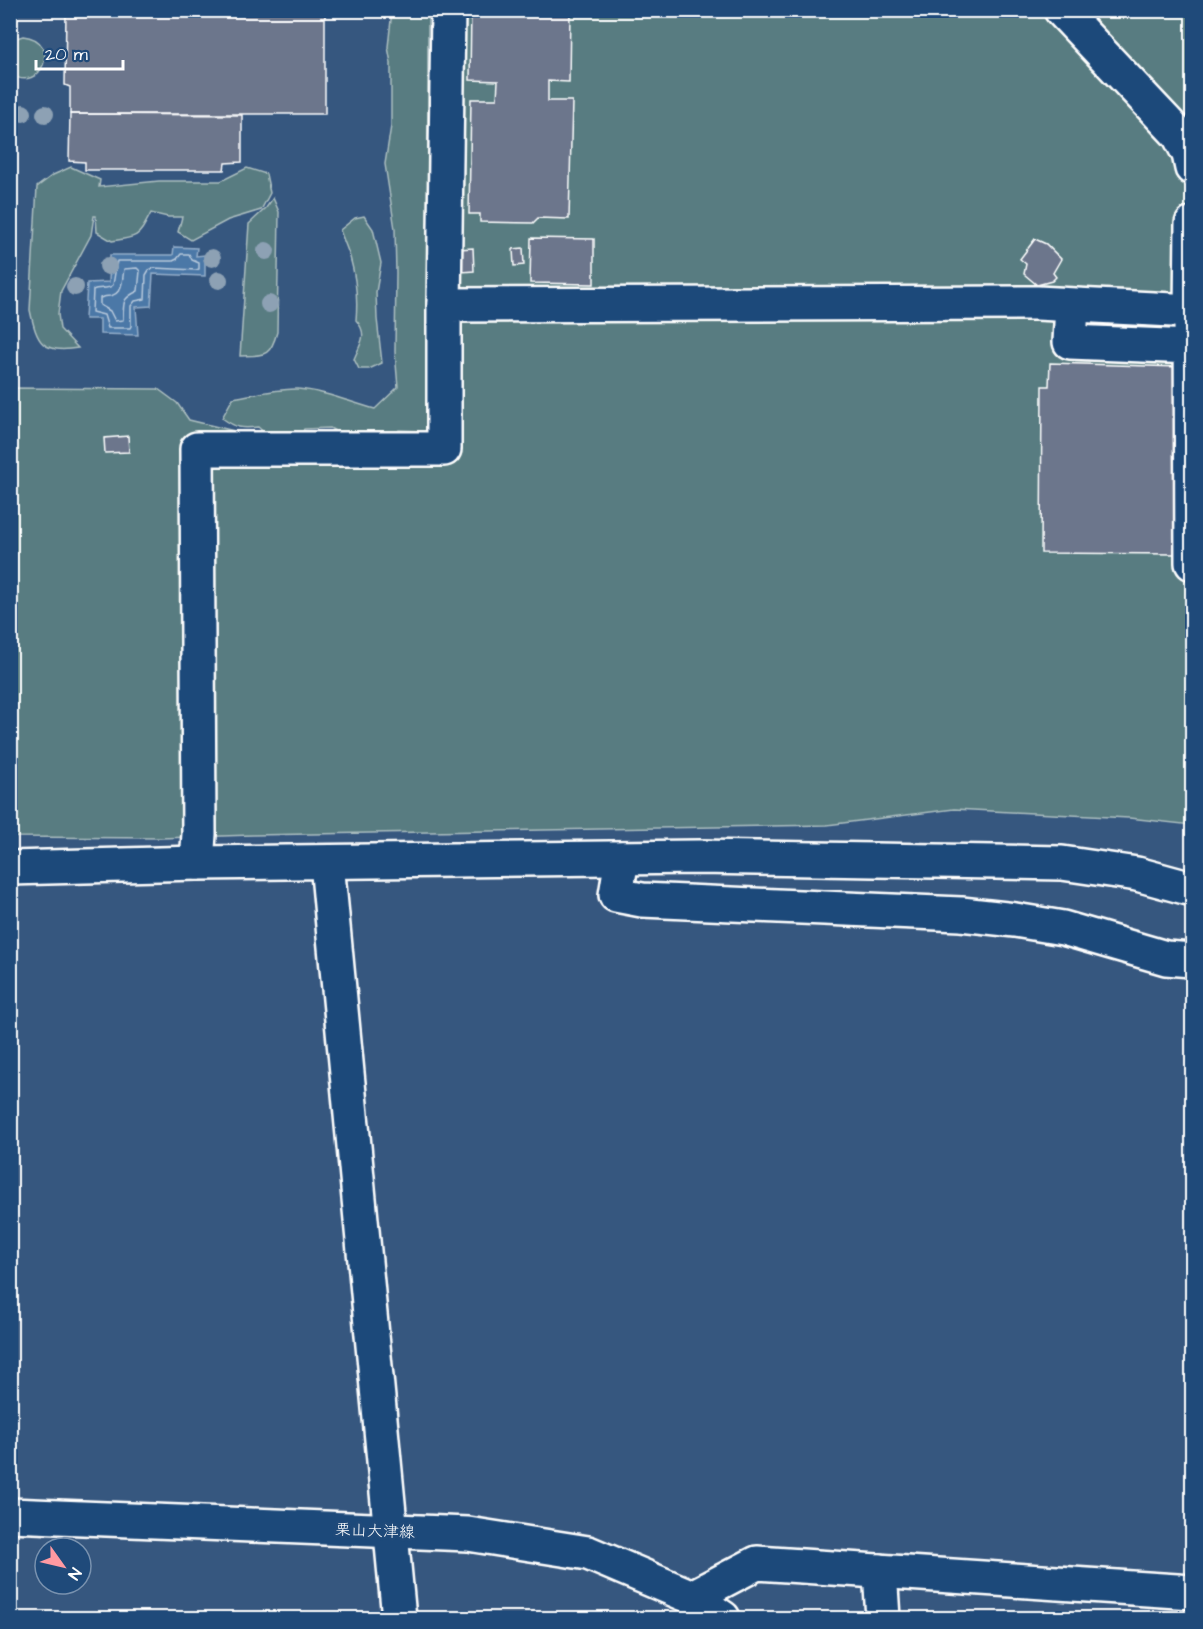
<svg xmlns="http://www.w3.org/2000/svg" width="1203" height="1629" font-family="'Architects Daughter','Klee One',sans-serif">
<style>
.green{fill:#587c81;stroke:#acbec0;stroke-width:1.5;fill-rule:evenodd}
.water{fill:#4c78a7;stroke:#94aeca;stroke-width:1.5}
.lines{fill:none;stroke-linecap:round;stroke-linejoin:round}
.shore{stroke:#b7c9dc;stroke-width:1.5}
.building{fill:#6c768c;stroke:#fff;stroke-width:1.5}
.minor-casing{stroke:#fff;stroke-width:38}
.major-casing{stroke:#fff;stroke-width:38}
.minor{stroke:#1f4a7a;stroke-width:33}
.major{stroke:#1f4a7a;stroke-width:33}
.tree{fill:#8da1b4}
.labels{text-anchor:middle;stroke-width:6;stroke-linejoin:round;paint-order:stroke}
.street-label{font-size:16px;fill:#fff;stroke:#1f4a7a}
</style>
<rect width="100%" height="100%" fill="#36577f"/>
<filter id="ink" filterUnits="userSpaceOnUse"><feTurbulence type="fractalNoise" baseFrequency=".0167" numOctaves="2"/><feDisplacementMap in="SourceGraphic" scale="12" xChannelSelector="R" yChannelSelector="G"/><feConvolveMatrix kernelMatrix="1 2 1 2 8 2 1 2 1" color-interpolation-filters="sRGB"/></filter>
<g filter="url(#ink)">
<g class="green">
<path d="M392,11H428L427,431L399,430L394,433H429L433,11H1192V825L1129,818L954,809L827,825L252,835L161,838L11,837V388L158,389L177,403L189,420L247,434L265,433L258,427C241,429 236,428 222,418L233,398C251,395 281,388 298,389C324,391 349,402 375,409L398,387L395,352L396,273L395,229L385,164L391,126V63L388,47ZM330,428L339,433H302L304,429Z"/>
<path d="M23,36C63,40 41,95 11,74L10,40Z"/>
<path d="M71,167L100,180L99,187L159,181H221L247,168L266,174L270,193L261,210L228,220L191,240L178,232L182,217H168L151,213C138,237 140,237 112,241L97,232L96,216H94L91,235L61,291L58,314L60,329L78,348C42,354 37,343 30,310L37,187L53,175Z"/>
<path d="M273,198L279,212L277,332C270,358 264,355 240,356L249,224L266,208Z"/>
<path d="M364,216L373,229L381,263L376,292L377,319L382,363L369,369H359L354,359C360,344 369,335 356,320C358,298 356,278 350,257C347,248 343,239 340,230L355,218Z"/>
</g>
<polygon class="water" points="174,247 197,248 196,256 205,255 205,276 153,274 151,306 136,307 138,335 100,334 100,319 85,319 87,283 109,282 110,255 173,255"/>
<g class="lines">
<g class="shore">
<path d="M181,254H189L192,260L199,263V269L196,270L154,268L149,270L146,275L145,299L135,301L131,306V326L130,328H108L104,315L92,312L93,290C99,286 107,291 113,285L117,261H173L177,259Z"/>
<path d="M137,268L140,271L138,291C121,299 124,302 123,320L115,321L110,311L100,305V298C103,297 107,296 110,296C124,293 122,279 124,269Z"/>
</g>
</g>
<g class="building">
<polygon points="66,10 325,10 325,114 70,114 70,87 65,85"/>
<polygon points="471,10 570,10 569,82 548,81 548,101 572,101 569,219 538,218 533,223 480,222 480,214 469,214 471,99 497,99 498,81 470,80"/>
<polygon points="70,114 242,115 242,162 225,163 224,170 85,170 85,162 69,161"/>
<polygon points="10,216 18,216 16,267 10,267"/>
<polygon points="531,238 594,239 594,284 530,283"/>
<polygon points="1035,239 1046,244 1061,259 1053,273 1056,277 1052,281 1037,285 1024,274 1026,264 1020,259"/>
<polygon points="473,248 474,271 461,272 459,249"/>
<polygon points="523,248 524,265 514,266 513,249"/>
<polygon points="1050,363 1179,367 1178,554 1041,553 1042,386 1049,386"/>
<polygon points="128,436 129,452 105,453 104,438"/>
</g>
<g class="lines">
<g class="minor-casing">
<g id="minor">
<polyline points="1061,10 1179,135 1189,154 1192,168"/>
<polyline points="444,305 448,10"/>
<polyline points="1072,306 1070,342 1192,347"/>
<polyline points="1192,563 1191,311 1192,224"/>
<polyline points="622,858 616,895 642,900 961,914 1015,920 1063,928 1166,958 1192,960"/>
<polyline points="197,863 199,834 197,449 444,449 444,305 1037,303 1192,311"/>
<polyline points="327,863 399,1618"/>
<polyline points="10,868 197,863 700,857 1062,863 1137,874 1192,889"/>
<polyline points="880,1571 883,1618"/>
<polyline points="692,1597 757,1563 1192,1592"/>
</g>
</g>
<g class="major-casing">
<polyline id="major" points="10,1515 468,1534 588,1553 692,1597 723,1618"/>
</g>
<use href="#minor" class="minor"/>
<use href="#major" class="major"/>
</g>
<g class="tree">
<circle cx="23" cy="113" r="9"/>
<circle cx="45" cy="114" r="9"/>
<circle cx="266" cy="251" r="9"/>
<circle cx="212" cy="258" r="9"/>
<circle cx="108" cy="266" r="9"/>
<circle cx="219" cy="280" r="9"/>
<circle cx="75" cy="287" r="9"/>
<circle cx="269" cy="304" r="9"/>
</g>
</g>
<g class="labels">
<g class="street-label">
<text transform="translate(375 1530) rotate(2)" y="6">栗山大津線</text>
</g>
</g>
<rect width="1203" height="1629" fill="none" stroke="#1f4a7a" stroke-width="36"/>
<rect x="18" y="18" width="1167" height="1593" fill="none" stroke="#fff" stroke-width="2" filter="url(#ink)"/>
<g transform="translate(63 1566) rotate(124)"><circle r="28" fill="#1f4a7a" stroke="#7992af" stroke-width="1.5"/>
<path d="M0-4.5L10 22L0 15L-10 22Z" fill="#ff9aa2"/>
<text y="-9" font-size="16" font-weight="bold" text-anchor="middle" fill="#ffffff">N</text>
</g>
<path d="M36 60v9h87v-9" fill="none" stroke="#ffffff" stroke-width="3"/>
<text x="45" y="60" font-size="18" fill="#ffffff" stroke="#1f4a7a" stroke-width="4.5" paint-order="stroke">20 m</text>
</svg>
